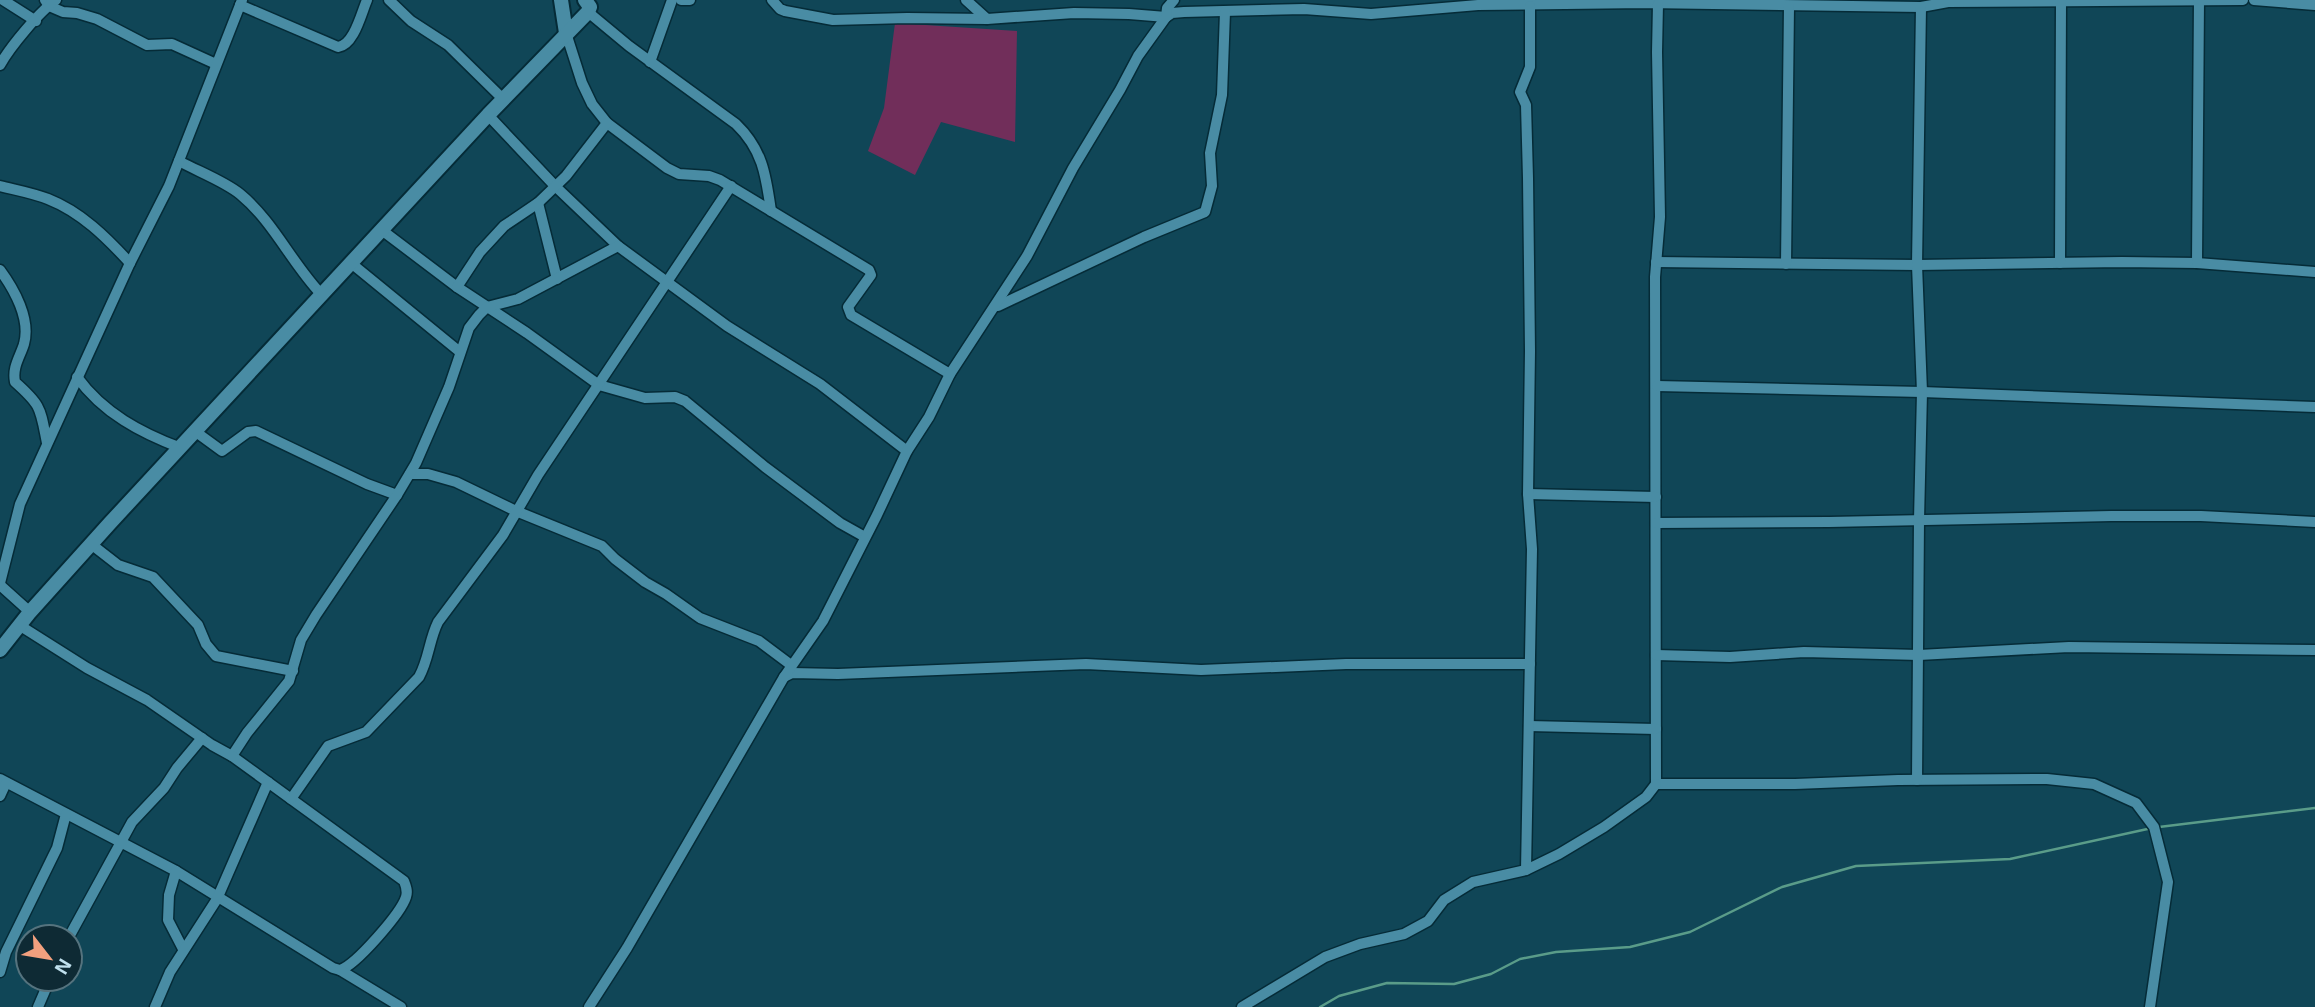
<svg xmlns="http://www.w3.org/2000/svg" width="2315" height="1007" font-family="Helvetica,sans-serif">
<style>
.green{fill:#712e5a}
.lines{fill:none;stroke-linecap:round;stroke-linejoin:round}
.stream{stroke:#5a9c89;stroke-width:2.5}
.minor-casing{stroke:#052b37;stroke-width:13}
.secondary-casing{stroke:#052b37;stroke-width:18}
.minor{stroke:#498ca4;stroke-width:10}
.secondary{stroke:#498ca4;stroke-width:14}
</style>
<rect width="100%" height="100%" fill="#104657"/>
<polygon class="green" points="895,23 1017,31 1015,142 941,122 915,175 868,151 884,108"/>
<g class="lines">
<g class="stream">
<polyline points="2159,827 2315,808"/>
<polyline points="1320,1007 1339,996 1387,983 1454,984 1491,974 1520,959 1556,952 1630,947 1690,932 1782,887 1856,866 2010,859 2152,828"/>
</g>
<g class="minor-casing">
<g id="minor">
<polyline points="3,0 36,21"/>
<polyline points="45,0 49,6 63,12 77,13 97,19 147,45 172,44 216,64"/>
<polyline points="389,0 411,21 448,45 503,99"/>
<polyline points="681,0 690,0"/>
<polyline points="772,0 780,9 785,11 833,20 907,18 987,19 1074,13 1129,14 1166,17 1172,13 1184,12 1304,9 1371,14 1478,5 1646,3 1921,7 1948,2 2243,0"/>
<polyline points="966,0 987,19"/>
<polyline points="2254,0 2315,5"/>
<polyline points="1658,4 1657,52 1660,217 1655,277 1656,784 1795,784 1898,780 2047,779 2094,784 2136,803 2154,827 2168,882 2150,1007"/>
<path d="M240,5L338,47C354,45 361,14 367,0"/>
<path d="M588,12L629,46L736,124C763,150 766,176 771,211"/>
<polyline points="566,33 582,83 592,104 607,123 667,168 679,174 709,176 720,180 869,270 871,275 848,307 851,315 950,374"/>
<polyline points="650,62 672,0"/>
<path d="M0,65C10,47 39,12 56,0"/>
<polyline points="488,115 555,186 618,246 727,326 820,384 907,451"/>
<path d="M179,161C197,171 224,181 240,194C274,222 292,264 322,295"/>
<path d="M0,186C16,190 33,193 48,199C81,212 106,237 130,263"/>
<polyline points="538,203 557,279"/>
<polyline points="383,231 457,287 527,333 599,385 645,398 675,397 685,401 765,467 840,523 865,537"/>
<polyline points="1656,262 1917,265 2122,262 2197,263 2315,272"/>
<polyline points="351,263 460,352"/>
<polyline points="2060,263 2061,1"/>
<polyline points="2197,263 2199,0"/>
<polyline points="1786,264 1789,6"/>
<path d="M0,270C14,289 31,319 24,344C20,357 12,367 15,382C42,406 40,408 47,443"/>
<polyline points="457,287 480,252 504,226 538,203 566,176 607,123"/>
<polyline points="998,306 1144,237 1205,212 1212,186 1210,153 1222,95 1225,12"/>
<path d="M77,377C103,413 141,433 181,448"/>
<polyline points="1657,386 1922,392 2315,407"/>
<polyline points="196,432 222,451 248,432 256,431 367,484 397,495"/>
<polyline points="410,474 428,474 456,482 516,511 602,546 615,559 645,582 666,594 700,618 759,641 791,665"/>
<polyline points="1528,494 1656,497"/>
<polyline points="1656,523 1829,522 2111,516 2201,516 2315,522"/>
<polyline points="91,544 118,565 153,577 198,625 206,644 216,656 293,671"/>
<polyline points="0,583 20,504 130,263 169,186 242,0"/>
<polyline points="0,585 30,612"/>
<polyline points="1656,655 1730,657 1804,652 1919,655 2069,647 2315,650"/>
<polyline points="784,677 792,673 838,674 1086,664 1201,670 1346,664 1530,664"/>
<polyline points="1529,726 1656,729"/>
<polyline points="232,756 247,733 289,681 301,640 316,615 397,495 416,463 449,387 469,328 479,315 487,307 518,299 618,246"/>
<path d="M0,779L176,871L333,968L340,970C356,965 401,913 406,897C408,891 406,886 404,881L232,756L212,745L147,700L87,668L19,625"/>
<polyline points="1917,780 1919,520 1922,392 1917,265 1921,7"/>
<polyline points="0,796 6,783"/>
<path d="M291,799L328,746L366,732L419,677C429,659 429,640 438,622L503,535L538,475L731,186"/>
<polyline points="1526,870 1532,549 1528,494 1530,351 1528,178 1526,105 1520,92 1530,67 1530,6"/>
<polyline points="176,871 169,895 168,920 183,949"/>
<polyline points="69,937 132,822 164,788 177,768 202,738"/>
<polyline points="340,970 401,1007"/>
<polyline points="0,972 6,952 57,848 66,814"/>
<polyline points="38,1007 50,979"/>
<polyline points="155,1007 170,972 217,899 268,782"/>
<polyline points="589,1007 627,948 784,677 823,621 877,515 907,451 929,417 950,374 1027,256 1073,168 1120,90 1138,56 1166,17 1167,8 1174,0"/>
<polyline points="1242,1007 1325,957 1360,944 1404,934 1428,921 1444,900 1473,882 1526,870 1559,854 1604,827 1646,797 1656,784"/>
</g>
</g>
<g class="secondary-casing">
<g id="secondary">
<polyline points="561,0 566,33"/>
<polyline points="0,650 30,612 110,523 488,115 588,12 590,7 585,0"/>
</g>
</g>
<use href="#minor" class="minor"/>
<use href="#secondary" class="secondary"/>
</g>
<g transform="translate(49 958) rotate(121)"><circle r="33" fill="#0e2a34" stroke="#55737e" stroke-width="2"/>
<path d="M0-5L12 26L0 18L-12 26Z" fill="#f2a07e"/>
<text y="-10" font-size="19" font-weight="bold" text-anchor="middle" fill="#c0e1ee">N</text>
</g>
</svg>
